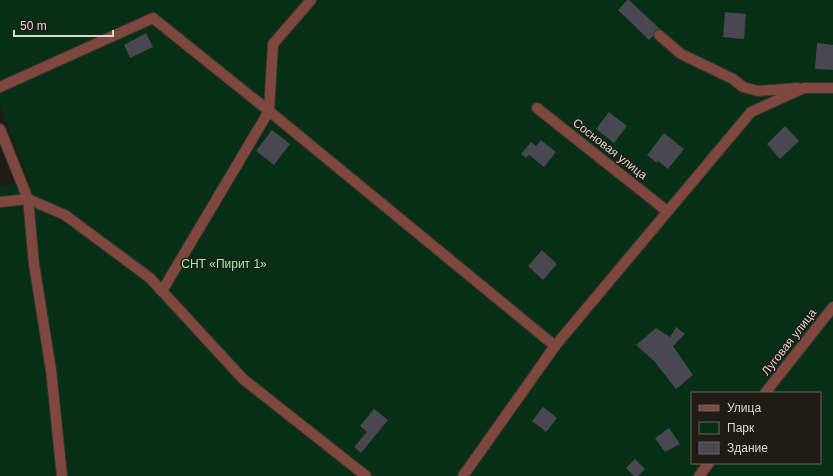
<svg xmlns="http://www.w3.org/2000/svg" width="833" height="476" font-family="Helvetica,sans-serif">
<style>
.green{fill:#062f15;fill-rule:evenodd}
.building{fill:#49474f}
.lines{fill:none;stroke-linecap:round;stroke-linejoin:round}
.minor-casing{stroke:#3b3530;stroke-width:12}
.minor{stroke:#7f483f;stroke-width:10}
.labels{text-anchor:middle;stroke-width:3;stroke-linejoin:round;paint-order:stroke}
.street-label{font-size:12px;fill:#dbd7d3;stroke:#211b15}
.park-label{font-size:12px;fill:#91f6ab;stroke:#211b15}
</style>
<rect width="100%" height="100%" fill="#211b15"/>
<path class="green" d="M0,0H833V476H0V186L29,181L0,106ZM692,393H820V463H692Z"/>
<g class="building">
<polygon points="627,0 629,0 660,29 649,40 618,10"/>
<polygon points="725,12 746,14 744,39 723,37"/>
<polygon points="146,33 153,47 130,58 124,45"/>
<polygon points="817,43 833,45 833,70 815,69"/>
<polygon points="609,112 627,126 614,143 596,129"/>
<polygon points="785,126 799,141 780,159 767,144"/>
<polygon points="272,130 290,144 274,165 256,151"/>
<polygon points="664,133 684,149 668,169 658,161 657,163 647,155"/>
<polygon points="541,140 556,152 544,167 529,155 526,158 521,154 531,142 536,146"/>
<polygon points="542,250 557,264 543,280 528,266"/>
<polygon points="676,327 685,334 673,346 693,375 676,389 654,361 636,345 656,328 670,337"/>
<polygon points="543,407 557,418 546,432 532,421"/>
<polygon points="374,409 388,420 361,453 354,447 367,432 360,426"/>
<polygon points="669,428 680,444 665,452 655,438"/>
<polygon points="635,459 645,469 638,476 634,476 626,468"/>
</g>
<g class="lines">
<g class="minor-casing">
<g id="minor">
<polyline points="659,35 681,54 733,79 743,87 758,91 797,88"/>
<polyline points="0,87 153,18 269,111 555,346"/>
<polyline points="537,108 667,211"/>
<polyline points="0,129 28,199 34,264 51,370 62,476"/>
<polyline points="0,202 28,199 65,215 150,278 243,379 366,476"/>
<polyline points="162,291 269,111 273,44 311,0"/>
<polyline points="765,393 833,307"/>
<polyline points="463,476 555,346 751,112 804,88 833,88"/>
<polyline points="699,476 709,463"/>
</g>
</g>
<use href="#minor" class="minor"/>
</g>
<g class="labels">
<g class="street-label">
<text transform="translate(610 149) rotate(38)" y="4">Сосновая улица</text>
<text transform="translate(789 342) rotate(-52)" y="4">Луговая улица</text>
</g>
<g class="park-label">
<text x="224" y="268">СНТ «Пирит 1»</text>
</g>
</g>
<rect x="691" y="392" width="130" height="72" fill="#211b15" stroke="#6b6661"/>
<rect x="699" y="405" width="20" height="6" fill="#7f483f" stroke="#6b6661"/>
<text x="727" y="412" font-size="12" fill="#dbd7d3">Улица</text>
<rect x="699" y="422" width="20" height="12" fill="#062f15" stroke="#6b6661"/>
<text x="727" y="432" font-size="12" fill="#dbd7d3">Парк</text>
<rect x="699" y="442" width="20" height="12" fill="#49474f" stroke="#6b6661"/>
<text x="727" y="452" font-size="12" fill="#dbd7d3">Здание</text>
<path d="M14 30v6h99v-6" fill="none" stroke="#dbd7d3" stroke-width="2"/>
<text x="20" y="30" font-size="12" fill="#dbd7d3" stroke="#211b15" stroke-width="3" paint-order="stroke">50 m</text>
</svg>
